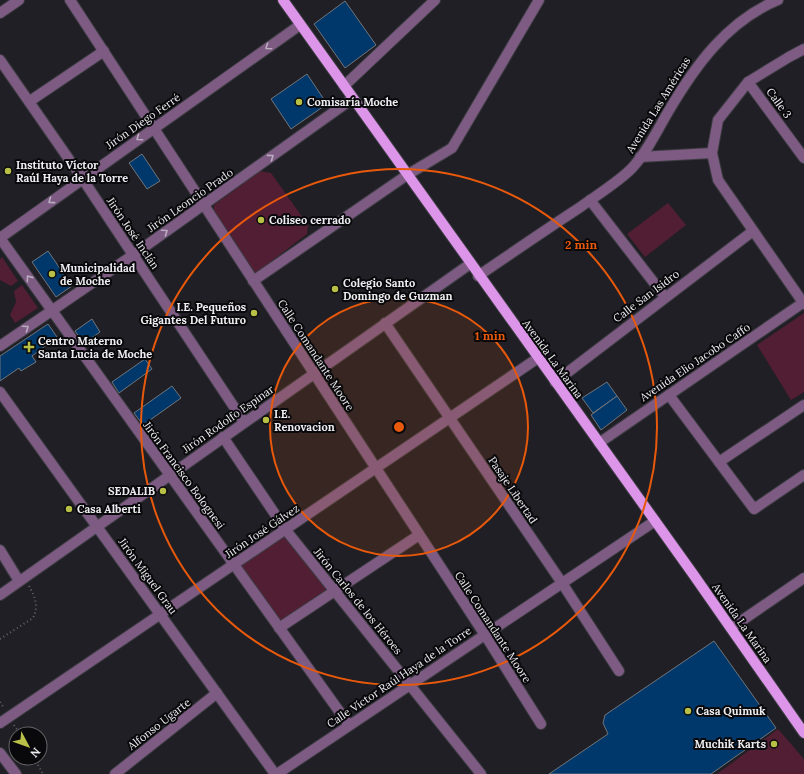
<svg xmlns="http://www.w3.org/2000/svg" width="804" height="774" font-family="Lora,serif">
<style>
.green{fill:#521e34}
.building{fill:#00386b;stroke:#70757b}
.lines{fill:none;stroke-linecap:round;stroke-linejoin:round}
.minor-casing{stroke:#3c3c42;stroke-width:12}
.major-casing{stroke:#3c3c42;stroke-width:12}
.path{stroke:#646469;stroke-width:2;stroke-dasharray:1 3;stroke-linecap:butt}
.minor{stroke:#7d5b83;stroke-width:10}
.major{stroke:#dd95e9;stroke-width:10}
.oneway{stroke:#bbacc0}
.ring{fill:none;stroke:#e8590c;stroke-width:2}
.poi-dot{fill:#b9c046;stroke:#09090b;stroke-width:1.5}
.labels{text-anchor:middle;stroke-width:4;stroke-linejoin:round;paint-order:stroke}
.poi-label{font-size:11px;font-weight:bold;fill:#eeeef2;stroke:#09090b;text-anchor:start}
.street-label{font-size:11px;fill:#eeeef2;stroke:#09090b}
.centre{fill:#e8590c;stroke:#09090b;stroke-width:2}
.ring-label{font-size:12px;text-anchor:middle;font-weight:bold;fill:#e8590c;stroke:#09090b;stroke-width:4;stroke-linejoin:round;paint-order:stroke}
</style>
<rect width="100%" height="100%" fill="#1f1f25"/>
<g class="green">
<polygon points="260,171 271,173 308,225 307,234 256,273 250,271 214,215 214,205"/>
<polygon points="668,203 686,225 645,257 627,234"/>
<polygon points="2,257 18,281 11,286 0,280 0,259"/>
<polygon points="22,285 38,308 15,323 10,315 16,302 14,291"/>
<polygon points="804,313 804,392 791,400 757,345"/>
<polygon points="286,533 331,589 279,624 237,566"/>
<polygon points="778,729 804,759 804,774 717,774"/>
</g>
<g class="building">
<polygon points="345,1 376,45 345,68 314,24"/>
<polygon points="307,74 327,104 291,129 271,99"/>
<polygon points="142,154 160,181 147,189 129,163"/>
<polygon points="48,251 72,286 56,297 32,262"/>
<polygon points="92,319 100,332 84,343 75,331"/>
<polygon points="48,324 57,337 32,356 36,362 21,371 19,368 0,381 0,356"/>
<polygon points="145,359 152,369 119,393 112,382"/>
<polygon points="607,382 617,396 593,413 582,398"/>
<polygon points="172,386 181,398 143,425 134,413"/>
<polygon points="617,396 627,410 601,430 591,415"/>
<polygon points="714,641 776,728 711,774 549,774 608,734 603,723 605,715"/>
</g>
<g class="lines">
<g class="minor-casing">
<g id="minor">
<polyline points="70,0 485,635 541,724"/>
<polyline points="0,13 19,0"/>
<polyline points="804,49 789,57 748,82 718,120 712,153 718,180 804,304"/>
<polyline points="0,60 82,178 244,422"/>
<polyline points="748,82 804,158"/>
<polyline points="344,86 435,0"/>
<polyline points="30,101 104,51"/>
<polyline points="640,157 712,153"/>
<polyline points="590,200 665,297"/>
<polyline points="0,238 349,725"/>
<polyline points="0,238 300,25"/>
<path d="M478,276C512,253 545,230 579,208C594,197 620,181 632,168C647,152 657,131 668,112C695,66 727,21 778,0"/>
<polyline points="253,281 407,175 452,148 539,0"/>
<polyline points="385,323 562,583 619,671"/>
<polyline points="0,346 133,255 352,99"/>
<polyline points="555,382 753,231"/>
<polyline points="0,392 275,774"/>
<polyline points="669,395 754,509 804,475"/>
<polyline points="223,437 285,529 481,774"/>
<polyline points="599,443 804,302"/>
<polyline points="719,462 804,405"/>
<polyline points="0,550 19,581"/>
<polyline points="0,595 470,264"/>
<polyline points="279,628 419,535"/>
<polyline points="731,628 804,578"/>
<polyline points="0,723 538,358"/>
<polyline points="0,753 16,774"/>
<polyline points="115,774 217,693"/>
<polyline points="277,774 655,521"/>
</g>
</g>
<g class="major-casing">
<polyline id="major" points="283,0 693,574 804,733"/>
</g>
<g class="path">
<path d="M0,639L33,618C39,606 35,597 29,586"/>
<polyline points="0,702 4,708"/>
<polyline points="14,725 20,734"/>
<polyline points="34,758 43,774"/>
</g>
<use href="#minor" class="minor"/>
<use href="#major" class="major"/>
</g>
<defs><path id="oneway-chevron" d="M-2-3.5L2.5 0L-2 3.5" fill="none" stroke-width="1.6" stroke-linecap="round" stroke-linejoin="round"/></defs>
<g class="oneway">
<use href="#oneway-chevron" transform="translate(268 47) rotate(145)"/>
<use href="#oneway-chevron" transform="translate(139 138) rotate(145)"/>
<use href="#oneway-chevron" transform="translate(271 157) rotate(-36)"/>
<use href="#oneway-chevron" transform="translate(51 201) rotate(144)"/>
<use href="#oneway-chevron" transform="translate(165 232) rotate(-35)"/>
<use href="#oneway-chevron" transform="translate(29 278) rotate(-125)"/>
<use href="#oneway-chevron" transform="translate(26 328) rotate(-35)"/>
</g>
<circle cx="399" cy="427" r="129" fill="#e8590c" fill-opacity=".12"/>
<g class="ring">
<circle cx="399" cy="427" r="129"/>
<circle cx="399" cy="427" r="258"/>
</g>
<g class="poi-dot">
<circle cx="299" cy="102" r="4"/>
<circle cx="8" cy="171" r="4"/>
<circle cx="261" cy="220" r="4"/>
<circle cx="52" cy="274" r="4"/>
<circle cx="335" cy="289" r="4"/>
<circle cx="254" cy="313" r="4"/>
<path d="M27 341h4v4h4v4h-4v4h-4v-4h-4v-4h4z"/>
<circle cx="266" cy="420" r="4"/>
<circle cx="163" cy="491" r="4"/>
<circle cx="69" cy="509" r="4"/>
<circle cx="688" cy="711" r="4"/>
<circle cx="774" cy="744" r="4"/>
</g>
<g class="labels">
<g class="poi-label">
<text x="307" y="106">Comisaría Moche</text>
<text x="16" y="169">Instituto Víctor<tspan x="16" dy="13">Raúl Haya de la Torre</tspan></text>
<text x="269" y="224">Coliseo cerrado</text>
<text x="60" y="272">Municipalidad<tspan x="60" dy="13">de Moche</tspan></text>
<text x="343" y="287">Colegio Santo<tspan x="343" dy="13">Domingo de Guzman</tspan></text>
<text x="246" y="311" text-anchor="end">I.E. Pequeños<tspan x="246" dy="13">Gigantes Del Futuro</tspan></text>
<text x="38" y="345">Centro Materno<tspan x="38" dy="13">Santa Lucia de Moche</tspan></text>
<text x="274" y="418">I.E.<tspan x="274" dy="13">Renovacion</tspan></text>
<text x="155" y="495" text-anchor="end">SEDALIB</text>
<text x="77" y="513">Casa Alberti</text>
<text x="696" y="715">Casa Quimuk</text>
<text x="766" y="748" text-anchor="end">Muchik Karts</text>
</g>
<g class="street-label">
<text transform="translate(779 103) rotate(54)" y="4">Calle 3</text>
<text transform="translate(658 105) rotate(-58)" y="4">Avenida Las Américas</text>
<text transform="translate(143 121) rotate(-35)" y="4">Jirón Diego Ferré</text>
<text transform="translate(190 200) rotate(-35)" y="4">Jirón Leoncio Prado</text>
<text transform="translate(133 233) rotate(56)" y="4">Jirón José Inclán</text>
<text transform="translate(646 296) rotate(-37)" y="4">Calle San Isidro</text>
<text transform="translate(316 355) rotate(57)" y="4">Calle Comandante Moore</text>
<text transform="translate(553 359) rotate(54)" y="4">Avenida La Marina</text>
<text transform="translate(695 362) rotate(-34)" y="4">Avenida Elio Jacobo Caffo</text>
<text transform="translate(228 419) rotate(-35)" y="4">Jirón Rodolfo Espinar</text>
<text transform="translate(184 475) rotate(54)" y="4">Jirón Francisco Bolognesi</text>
<text transform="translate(513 490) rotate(56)" y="4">Pasaje Libertad</text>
<text transform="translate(262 531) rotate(-34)" y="4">Jirón José Gálvez</text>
<text transform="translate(148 576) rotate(54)" y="4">Jirón Miguel Grau</text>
<text transform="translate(358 601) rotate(51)" y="4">Jirón Carlos de los Héroes</text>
<text transform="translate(742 623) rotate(55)" y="4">Avenida La Marina</text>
<text transform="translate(493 627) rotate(57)" y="4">Calle Comandante Moore</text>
<text transform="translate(399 677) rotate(-34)" y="4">Calle Víctor Raúl Haya de la Torre</text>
<text transform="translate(159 724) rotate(-38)" y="4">Alfonso Ugarte</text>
</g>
</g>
<circle cx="399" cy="427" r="6" class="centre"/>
<g class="ring-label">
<text x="581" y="249">2 min</text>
<text x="490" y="340">1 min</text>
</g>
<g transform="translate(28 746) rotate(131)"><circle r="19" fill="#09090b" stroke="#656567"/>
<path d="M0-3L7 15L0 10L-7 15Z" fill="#b9c046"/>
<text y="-6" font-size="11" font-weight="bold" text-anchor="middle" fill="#eeeef2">N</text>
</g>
</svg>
